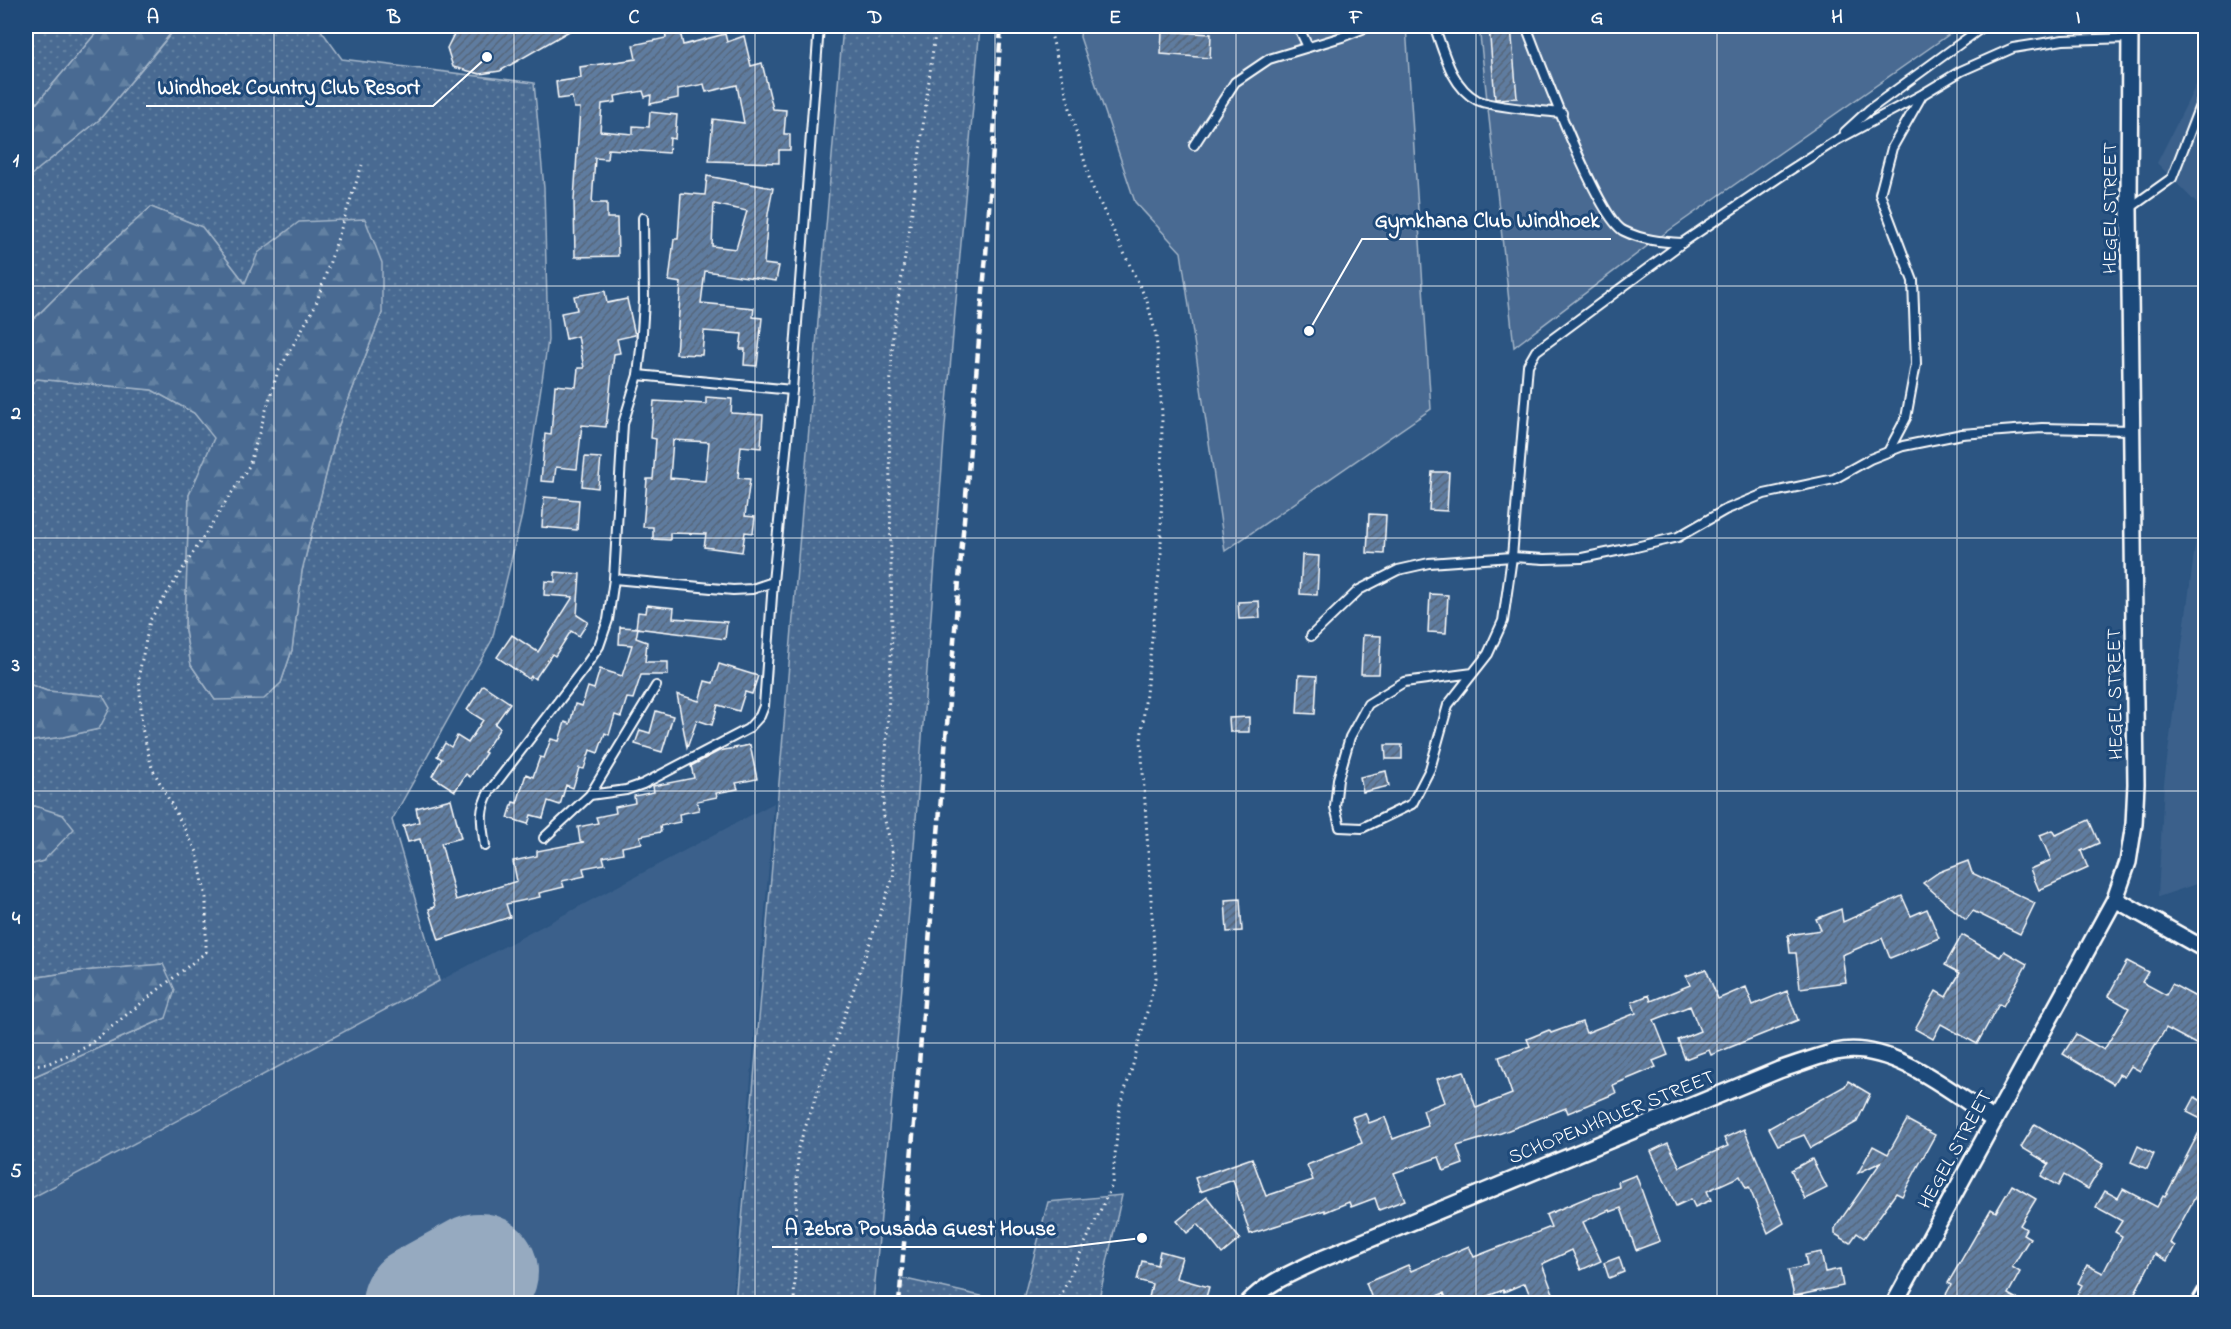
<svg xmlns="http://www.w3.org/2000/svg" width="2231" height="1329" font-family="'Indie Flower',sans-serif">
<style>
.built{fill:#3b618b}
.grass{fill:url(#grass-dots);stroke:#a4b5c8;stroke-width:1.5}
.forest{fill:url(#forest-firs);stroke:#a4b5c8;stroke-width:1.5}
.green{fill:#486b92;stroke:#a4b5c8;stroke-width:1.5}
.lines{fill:none;stroke-linecap:round;stroke-linejoin:round}
.runway{stroke:#96aac0;stroke-width:118}
.building{fill:url(#building-hatch);stroke:#fff;stroke-width:1.5;fill-rule:evenodd}
.service-casing{stroke:#fff;stroke-width:12}
.minor-casing{stroke:#fff;stroke-width:20}
.path{stroke:#fff;stroke-width:3;stroke-dasharray:1.5 4.5;stroke-linecap:butt}
.service{stroke:#1f4a7a;stroke-width:8}
.minor{stroke:#1f4a7a;stroke-width:15}
.rail{stroke:#fff;stroke-width:4.5;stroke-dasharray:9 4.5;stroke-linecap:butt}
.grid{fill:none;stroke:#fff;stroke-width:1.5;stroke-opacity:0.55}
.labels{text-anchor:middle;stroke-width:6;stroke-linejoin:round;paint-order:stroke}
.street-label{font-size:20px;fill:#fff;stroke:#1f4a7a}
.leader{fill:none;stroke:#fff;stroke-width:2}
.callout-dot{fill:#fff;stroke:#1f4a7a;stroke-width:2}
.callout-label{font-size:21px;text-anchor:middle;font-weight:bold;fill:#fff;stroke:#1f4a7a;stroke-width:6;stroke-linejoin:round;paint-order:stroke}
.neatline{fill:none;stroke:#fff;stroke-width:2}
.grid-label{font-size:20px;text-anchor:middle;font-weight:bold;fill:#fff}
</style>
<defs>
<pattern id="grass-dots" width="8" height="8" patternUnits="userSpaceOnUse" patternTransform="scale(1.5)"><rect width="8" height="8" fill="#486b92"/><path d="M2 2h.1M6 6h.1" fill="none" stroke="#6381a2" stroke-width="1.8" stroke-linecap="round"/></pattern>
<pattern id="forest-firs" width="22" height="20" patternUnits="userSpaceOnUse" patternTransform="scale(1.5)"><rect width="22" height="20" fill="#486b92"/><path d="M5 1l3.5 6h-7zM16 11l3.5 6h-7z" fill="#6381a2"/></pattern>
<pattern id="building-hatch" width="6" height="6" patternUnits="userSpaceOnUse" patternTransform="scale(1.5)"><rect width="6" height="6" fill="#5e7c9f"/><path d="M-1 1l2-2M0 6l6-6M5 7l2-2" fill="none" stroke="#56667a"/></pattern>
</defs>
<rect width="100%" height="100%" fill="#2c5582"/>
<filter id="ink" filterUnits="userSpaceOnUse"><feTurbulence type="fractalNoise" baseFrequency=".0167" numOctaves="2"/><feDisplacementMap in="SourceGraphic" scale="12" xChannelSelector="R" yChannelSelector="G"/><feConvolveMatrix kernelMatrix="1 2 1 2 8 2 1 2 1" color-interpolation-filters="sRGB"/></filter>
<g filter="url(#ink)">
<g class="built">
<polygon points="2205,67 2205,212 2157,163"/>
<polygon points="2205,470 2205,881 2158,897 2164,783"/>
<polygon points="774,803 732,1303 26,1304 26,1201"/>
</g>
<g class="grass">
<polygon points="26,26 102,26 26,116"/>
<polygon points="175,26 318,26 342,59 534,83 544,188 548,340 522,515 492,640 392,820 439,981 26,1201 26,1080 166,1018 163,964 71,972 26,979 26,866 43,861 35,806 26,807 26,742 63,737 99,729 103,696 47,691 26,683 26,388 37,379 152,390 194,413 215,438 189,495 185,630 191,665 215,700 281,683 292,650 302,571 338,427 382,313 245,283 202,227 151,207 101,252 26,327 26,179 99,120 176,28"/>
<polygon points="843,26 980,26 945,426 910,900 873,1303 735,1303"/>
<polygon points="1122,1195 1098,1303 1022,1303 1048,1202"/>
<polygon points="901,1278 1012,1303 899,1303"/>
</g>
<g class="forest">
<polygon points="102,26 175,26 176,27 99,120 26,179 26,116"/>
<polygon points="151,207 202,227 245,283 258,253 299,222 365,219 382,263 382,313 338,427 302,571 292,650 281,683 264,699 215,700 191,665 185,630 189,495 214,438 194,413 152,390 37,379 26,388 26,327 101,252"/>
<polygon points="26,683 47,691 103,696 110,708 99,729 63,737 26,742"/>
<polygon points="35,806 63,815 74,829 43,861 26,866 26,807"/>
<polygon points="163,964 175,990 166,1018 26,1080 26,979 71,972"/>
</g>
<g class="green">
<polygon points="1081,26 1406,26 1431,409 1225,551 1181,252 1135,202 1080,37"/>
<polygon points="1479,26 1961,26 1654,241 1514,347"/>
</g>
<g class="lines">
<polyline class="runway" points="421,1304 479,1272"/>
</g>
<g class="building">
<polygon points="458,26 578,26 500,71 480,74 453,67 447,48"/>
<polygon points="679,26 683,45 725,34 727,42 744,36 751,66 762,63 773,109 786,110 784,134 790,134 790,150 779,150 779,163 709,161 713,119 744,123 737,85 706,92 704,84 678,89 678,98 650,104 651,95 645,97 643,91 615,96 616,102 602,104 600,131 633,134 633,126 649,127 650,112 677,115 675,139 670,138 669,153 608,149 607,159 595,158 592,203 607,203 607,218 617,218 618,256 575,257 574,200 580,108 574,108 572,97 558,99 556,82 581,78 580,67 636,59 633,45 666,38 665,30"/>
<polygon points="1489,26 1511,26 1517,98 1495,99"/>
<polygon points="1162,31 1211,34 1210,58 1161,54"/>
<path d="M707,176L773,188L768,214L764,264L779,266L776,281L705,271L701,303L754,308L753,317L762,318L757,366L744,365L745,349H740L742,334L704,331L702,355L676,354L681,283L669,281L674,239H678L681,193L705,195ZM714,204L747,211L736,249L712,246Z"/>
<polygon points="605,291 607,303 627,299 635,335 617,339 620,353 614,354 606,427 582,425 577,469 556,467 554,482 541,481 545,434 551,435 555,385 576,387 578,368 584,368 578,336 566,339 561,313 577,310 574,296"/>
<path d="M706,397L732,399L731,413L763,415L761,448L741,446L738,478L750,479L745,516L755,517L753,533L745,532L742,552L704,547L706,534L670,533V540L653,539V527H643L647,479H653L656,439L651,438L654,401L706,404ZM673,440L709,442L705,481L670,478Z"/>
<polygon points="585,457 601,458 598,488 582,486"/>
<polygon points="1432,472 1449,472 1447,511 1429,510"/>
<polygon points="544,497 579,500 577,530 542,527"/>
<polygon points="1369,514 1386,515 1384,554 1367,553"/>
<polygon points="1302,555 1319,556 1317,595 1300,594"/>
<polygon points="555,572 580,574 577,615 588,622 579,636 571,631 555,656 552,654 535,679 531,676 529,679 497,657 512,635 538,652 573,597 544,595 545,581 555,582"/>
<polygon points="1430,594 1448,595 1446,633 1428,632"/>
<polygon points="1259,601 1260,618 1239,619 1238,602"/>
<polygon points="647,605 674,608 673,618 727,622 725,639 636,628 638,612 646,613"/>
<polygon points="620,627 638,628 636,638 647,642 645,662 668,662 668,675 641,675 633,699 627,698 621,717 615,715 609,735 605,733 598,753 590,750 584,769 579,768 573,788 566,785 560,805 548,801 543,818 531,815 528,824 508,818 513,802 517,803 526,774 533,777 540,757 544,758 551,739 559,741 565,722 570,724 575,704 582,706 588,687 594,689 600,669 622,676 632,645 619,644"/>
<polygon points="1363,635 1381,636 1379,674 1361,674"/>
<polygon points="719,664 758,676 752,694 745,692 739,711 718,705 712,725 697,720 687,748 677,694 699,701 705,681 713,683"/>
<polygon points="1299,675 1317,676 1315,714 1297,713"/>
<polygon points="483,685 510,703 495,724 500,728 484,752 486,753 470,777 466,774 455,791 432,776 442,759 437,756 445,743 451,747 457,736 468,743 483,720 467,710"/>
<polygon points="656,711 673,716 662,752 635,744 640,730 650,733"/>
<polygon points="1249,717 1249,732 1230,732 1229,718"/>
<polygon points="750,745 757,779 736,783 738,789 716,793 717,797 697,801 699,810 679,814 680,822 660,826 661,832 640,836 642,843 622,847 623,853 603,857 605,864 583,868 585,876 562,881 564,887 539,893 540,897 506,904 510,917 439,940 429,909 435,907 420,839 408,842 403,826 419,822 416,808 451,799 461,838 441,843 456,900 517,881 513,861 537,856 537,851 584,842 580,841 578,827 598,823 596,817 616,813 615,807 635,803 634,796 654,792 653,786 694,778 691,766 719,751"/>
<polygon points="1385,745 1402,745 1402,759 1386,759"/>
<polygon points="1386,771 1389,786 1363,792 1360,777"/>
<polygon points="2089,820 2099,843 2081,851 2088,868 2039,890 2030,869 2051,860 2040,835 2053,830 2056,835"/>
<polygon points="1968,861 1972,873 2035,903 2020,934 1973,911 1966,920 1923,883 1939,872"/>
<polygon points="1902,896 1911,916 1927,909 1939,938 1890,958 1882,938 1842,955 1846,982 1800,988 1796,953 1790,953 1788,935 1821,930 1816,919 1841,909 1843,922"/>
<polygon points="1240,899 1242,931 1227,932 1225,900"/>
<polygon points="1962,935 2000,957 2004,951 2027,964 2003,1006 1999,1004 1977,1044 1941,1024 1933,1039 1915,1029 1936,991 1946,997 1960,973 1945,965"/>
<polygon points="2127,961 2148,972 2142,982 2166,995 2172,984 2205,1002 2205,1049 2166,1028 2140,1071 2131,1066 2124,1077 2119,1074 2113,1084 2063,1054 2076,1034 2104,1050 2129,1008 2108,996"/>
<polygon points="1706,969 1718,999 1746,987 1753,1005 1787,991 1798,1020 1711,1055 1709,1050 1685,1059 1678,1040 1700,1031 1690,1006 1654,1020 1668,1055 1653,1061 1656,1067 1613,1085 1616,1093 1568,1113 1566,1108 1501,1133 1457,1146 1463,1164 1444,1171 1439,1157 1394,1173 1405,1200 1379,1210 1375,1198 1351,1207 1349,1202 1325,1212 1325,1210 1250,1234 1233,1180 1200,1192 1195,1178 1252,1158 1266,1196 1313,1180 1307,1165 1362,1143 1352,1117 1365,1113 1369,1123 1385,1117 1393,1139 1428,1126 1423,1110 1445,1102 1437,1079 1464,1071 1476,1108 1512,1094 1499,1057 1530,1046 1527,1039 1549,1030 1551,1033 1582,1022 1586,1033 1636,1013 1632,1002 1649,995 1651,1001 1690,985 1686,976"/>
<polygon points="1848,1081 1870,1094 1857,1122 1811,1148 1804,1135 1778,1145 1769,1128 1845,1086"/>
<polygon points="2195,1097 2205,1103 2205,1179 2170,1243 2175,1246 2167,1261 2155,1254 2129,1304 2072,1304 2082,1285 2078,1283 2087,1265 2103,1273 2122,1236 2115,1232 2122,1221 2096,1207 2105,1191 2118,1198 2123,1189 2157,1207 2163,1196 2165,1197 2205,1121 2187,1112"/>
<polygon points="1907,1120 1935,1135 1902,1196 1896,1193 1864,1238 1857,1233 1850,1243 1835,1234 1835,1228 1881,1162 1858,1173 1873,1146 1888,1154"/>
<polygon points="2035,1124 2103,1164 2088,1189 2064,1175 2058,1186 2041,1176 2049,1164 2021,1147"/>
<polygon points="1744,1129 1784,1223 1768,1233 1749,1187 1746,1188 1740,1176 1707,1191 1711,1200 1695,1207 1691,1199 1676,1206 1651,1151 1668,1143 1680,1167 1728,1146 1724,1138"/>
<polygon points="2138,1146 2154,1154 2147,1169 2131,1162"/>
<polygon points="1812,1159 1827,1188 1805,1199 1791,1170"/>
<polygon points="1636,1175 1660,1241 1636,1250 1621,1208 1610,1212 1609,1210 1583,1222 1601,1261 1581,1270 1572,1250 1542,1264 1553,1293 1532,1301 1525,1283 1504,1292 1503,1290 1468,1304 1448,1304 1444,1293 1418,1304 1374,1304 1366,1283 1408,1265 1411,1271 1469,1246 1474,1257 1551,1227 1546,1215 1586,1198 1619,1187 1618,1182"/>
<polygon points="2012,1185 2036,1199 2020,1225 2026,1229 2023,1234 2030,1238 2012,1267 2020,1272 2008,1294 2026,1304 1941,1304 1951,1285 1948,1283 1991,1209 1996,1212"/>
<polygon points="1207,1197 1240,1239 1222,1254 1198,1224 1187,1233 1177,1221"/>
<polygon points="1160,1251 1182,1257 1176,1278 1209,1287 1204,1304 1148,1302 1152,1284 1137,1280 1142,1261 1157,1265"/>
<polygon points="1821,1252 1825,1272 1840,1269 1843,1286 1794,1296 1788,1270 1807,1266 1805,1255"/>
<polygon points="1619,1257 1624,1272 1609,1278 1604,1263"/>
</g>
<g class="lines">
<g class="service-casing">
<g id="service">
<polyline points="1298,26 1308,47"/>
<path d="M1430,26L1435,28C1444,53 1452,87 1477,100C1490,107 1544,111 1562,113"/>
<path d="M1526,26C1540,61 1597,218 1624,231C1642,240 1662,242 1682,243"/>
<polyline points="1845,132 1870,109 1984,26"/>
<polyline points="1194,145 1235,82 1269,59 1342,37 1370,26"/>
<polyline points="2130,208 2172,178 2206,90"/>
<polyline points="638,375 792,390"/>
<polyline points="1888,452 1906,418 1916,364 1913,281 1880,194 1892,148 1922,95"/>
<polyline points="614,579 733,590 752,589 773,582"/>
<polyline points="1311,636 1359,590 1398,570 1429,563 1512,557 1544,559 1582,558 1636,547 1678,537 1725,510 1764,494 1834,479 1870,459 1903,446 1962,434 2042,428 2132,430"/>
<polyline points="1473,673 1404,682 1368,704 1350,737 1338,779 1335,807 1340,827 1362,828 1412,804 1430,769 1448,705 1488,654 1503,621 1512,557 1528,365 1536,351 1682,243 1784,174 1837,140 1923,94 1961,71 2013,48 2063,40 2131,38"/>
<polyline points="590,795 656,686"/>
<polyline points="544,838 590,795 626,790 643,784 748,729 760,716 764,706 773,582 792,390 819,26"/>
<path d="M485,846C482,824 478,812 489,792L584,668L599,646L608,620L614,579L623,424L638,375L641,348L644,301L643,218"/>
</g>
</g>
<g class="minor-casing">
<g id="minor">
<polyline points="2115,899 2206,950"/>
<path d="M1247,1304C1266,1283 1292,1273 1317,1261L1779,1070C1798,1064 1817,1056 1836,1052C1890,1040 1952,1092 1994,1120"/>
<polyline points="1894,1304 2115,899 2128,862 2134,824 2136,784 2129,209 2130,26"/>
<polyline points="2199,1304 2206,1292"/>
</g>
</g>
<g class="path">
<polyline points="1049,26 1074,124 1091,184 1147,301 1156,335 1162,413 1161,554 1141,740 1156,978 1131,1072 1120,1105 1112,1185 1057,1304"/>
<polyline points="26,1065 47,1064 86,1047 206,952 206,898 197,852 152,768 142,728 139,674 150,620 249,466 277,374 316,304 362,165"/>
<polyline points="794,1304 798,1148 894,874 892,849 883,813 892,636 889,415 893,332 911,219 936,26"/>
</g>
<use href="#service" class="service"/>
<use href="#minor" class="minor"/>
<polyline class="rail" points="899,1304 986,255 1001,26"/>
</g>
</g>
<path class="grid" d="M274,26V1304M514,26V1304M755,26V1304M995,26V1304M1236,26V1304M1476,26V1304M1717,26V1304M1957,26V1304M26,286H2206M26,538H2206M26,791H2206M26,1043H2206"/>
<g class="labels">
<g class="street-label">
<text transform="translate(2109 208) rotate(-90)" y="7">HEGEL STREET</text>
<text transform="translate(2114 694) rotate(-91)" y="7">HEGEL STREET</text>
<text transform="translate(1611 1116) rotate(-22)" y="7">SCHOPENHAUER STREET</text>
<text transform="translate(1954 1149) rotate(-61)" y="7">HEGEL STREET</text>
</g>
</g>
<path class="leader" d="M487 57L433 106H146M1309 331L1362 239H1611M1142 1238L1067 1247H772"/>
<g class="callout-dot">
<circle cx="487" cy="57" r="6"/>
<circle cx="1309" cy="331" r="6"/>
<circle cx="1142" cy="1238" r="6"/>
</g>
<g class="callout-label">
<text x="289" y="94">Windhoek Country Club Resort</text>
<text x="1487" y="227">Gymkhana Club Windhoek</text>
<text x="920" y="1235">A Zebra Pousada Guest House</text>
</g>
<rect width="2231" height="1329" fill="none" stroke="#1f4a7a" stroke-width="66"/>
<rect x="33" y="33" width="2165" height="1263" class="neatline"/>
<g class="grid-label">
<text x="153" y="23">A</text>
<text x="394" y="23">B</text>
<text x="634" y="23">C</text>
<text x="875" y="23">D</text>
<text x="1115" y="23">E</text>
<text x="1356" y="23">F</text>
<text x="1597" y="23">G</text>
<text x="1837" y="23">H</text>
<text x="2078" y="23">I</text>
<text x="16" y="166">1</text>
<text x="16" y="419">2</text>
<text x="16" y="671">3</text>
<text x="16" y="924">4</text>
<text x="16" y="1177">5</text>
</g>
</svg>
